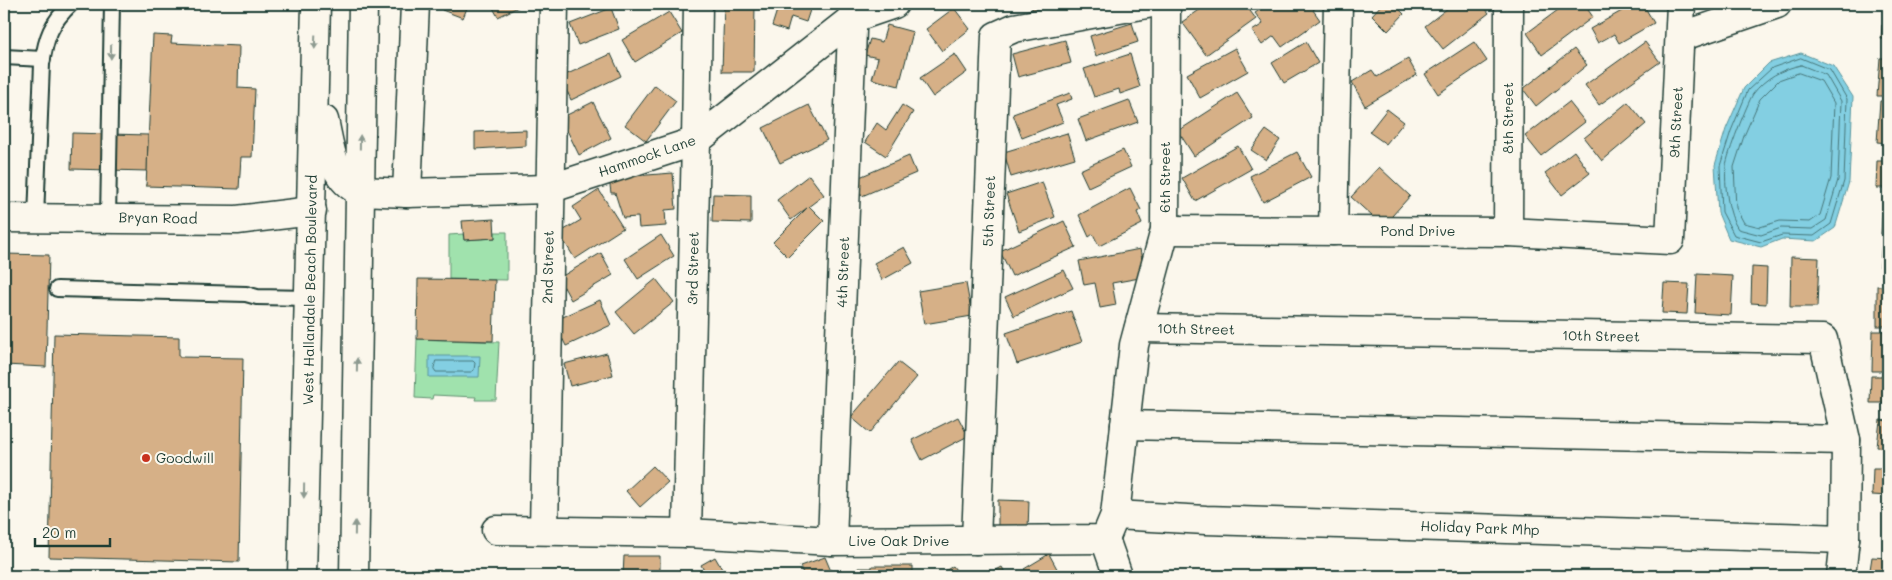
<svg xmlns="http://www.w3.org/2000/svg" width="1892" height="580" font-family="Mali,sans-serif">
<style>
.green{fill:#a0e2ad;stroke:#609070}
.water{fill:#83cfe2;stroke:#5b959c}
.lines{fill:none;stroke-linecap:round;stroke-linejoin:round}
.shore{stroke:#47777a;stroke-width:1}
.building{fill:#d6b087;stroke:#1f3d34}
.lane-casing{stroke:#1f3d34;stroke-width:18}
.street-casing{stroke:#1f3d34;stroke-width:31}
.primary-casing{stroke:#1f3d34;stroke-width:31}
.lane{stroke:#fbf7ec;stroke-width:14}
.street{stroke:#fbf7ec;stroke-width:28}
.primary{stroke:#fbf7ec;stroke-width:28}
.oneway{fill:#8d9a90}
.poi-dot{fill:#c8321e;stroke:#fbf7ec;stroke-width:2}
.labels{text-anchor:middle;stroke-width:4;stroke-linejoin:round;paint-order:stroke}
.street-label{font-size:14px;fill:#1f3d34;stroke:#fbf7ec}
.poi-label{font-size:14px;fill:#1f3d34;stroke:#fbf7ec;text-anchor:start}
</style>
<rect width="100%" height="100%" fill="#fbf7ec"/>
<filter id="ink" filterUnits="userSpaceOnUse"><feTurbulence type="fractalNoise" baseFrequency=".02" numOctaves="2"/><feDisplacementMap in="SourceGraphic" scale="10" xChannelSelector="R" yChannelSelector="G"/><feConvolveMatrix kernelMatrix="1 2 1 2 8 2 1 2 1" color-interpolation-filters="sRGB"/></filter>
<g filter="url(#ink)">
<g class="green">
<polygon points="495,232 507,232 507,280 449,279 449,235 463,234 464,240 495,238"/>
<polygon points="417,339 499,342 496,400 475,400 476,397 433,395 432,399 415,398"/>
</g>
<g class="water">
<polygon points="1801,53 1833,66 1853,97 1849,182 1835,228 1816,241 1782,239 1761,247 1729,239 1718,213 1715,165 1726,129 1744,88 1769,63"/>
<polygon points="429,356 480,356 479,377 429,377"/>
</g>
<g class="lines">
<g class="shore">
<polygon points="1801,58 1830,70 1847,99 1844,181 1831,224 1814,236 1782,235 1761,242 1734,235 1722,212 1720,166 1731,131 1748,90 1772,68"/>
<path d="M1801,65L1826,75L1841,101L1838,180L1826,220L1812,229L1781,228L1761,235L1738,229C1728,215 1724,184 1726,166C1727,155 1747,104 1753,94C1765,78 1782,69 1801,65Z"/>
<polygon points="1799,73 1821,81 1834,103 1831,178 1820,215 1810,222 1780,221 1760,227 1744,223 1736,208 1734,167 1744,136 1760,99 1779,80"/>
<polygon points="436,361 473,361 475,363 474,370 472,372 436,372 434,369"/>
</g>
</g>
<g class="building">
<polygon points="445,4 456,4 467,8 463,18 442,10"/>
<polygon points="491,4 524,4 498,17"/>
<polygon points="724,4 755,4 754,72 722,72"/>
<polygon points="779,4 812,4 806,22 791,17 787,31 772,26"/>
<polygon points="1030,4 1061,4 1062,6 1036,17"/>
<polygon points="1208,4 1245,4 1256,19 1206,55 1182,22"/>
<polygon points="1269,4 1318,4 1320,5 1313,10 1320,20 1282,47 1274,36 1262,45 1252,31 1263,24 1255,13"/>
<polygon points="1382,4 1394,4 1404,14 1388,31 1372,15"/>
<polygon points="1453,4 1482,4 1489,13 1443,49 1425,26"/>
<polygon points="1566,4 1584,4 1593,17 1542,55 1527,33"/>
<polygon points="1634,4 1643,4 1654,23 1619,43 1614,34 1598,43 1590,29"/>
<polygon points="611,8 619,29 578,45 570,24"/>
<polygon points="954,8 970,29 942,51 926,29"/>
<polygon points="669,12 682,33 635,62 622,40"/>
<polygon points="1132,23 1138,42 1096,56 1090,36"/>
<polygon points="887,25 913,32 899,86 872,79 878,58 865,55 870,39 882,42"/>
<polygon points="1882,25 1888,25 1888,39 1881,39"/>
<polygon points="153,35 172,36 171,43 239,46 238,88 255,89 252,157 241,157 239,189 146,186"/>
<polygon points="1065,40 1071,63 1018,77 1012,54"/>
<polygon points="1306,42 1318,63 1284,83 1272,63"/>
<polygon points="1474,42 1487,61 1438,94 1425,74"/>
<polygon points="1645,42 1660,62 1599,105 1585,85"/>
<polygon points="1235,48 1248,71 1200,98 1187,74"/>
<polygon points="1574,49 1587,65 1536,106 1523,89"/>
<polygon points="611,54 621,76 571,100 561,77"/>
<polygon points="955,54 967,72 933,97 920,78"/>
<polygon points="1130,54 1140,87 1120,94 1119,89 1094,97 1084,69"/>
<polygon points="1880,58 1888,58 1888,96 1877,96"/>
<polygon points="1408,59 1417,75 1365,106 1352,82 1372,70 1377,77"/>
<polygon points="655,85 676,101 646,141 625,125"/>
<polygon points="1070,93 1072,99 1056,105 1063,122 1022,138 1013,114"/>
<polygon points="1237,93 1253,118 1194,156 1178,131"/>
<polygon points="1129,100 1138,122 1086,141 1078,119"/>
<polygon points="1880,101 1888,101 1888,143 1877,142"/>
<polygon points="593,102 611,138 579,155 561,118"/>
<polygon points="1569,102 1585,122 1541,156 1525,136"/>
<polygon points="1628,102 1646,124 1602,161 1584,138"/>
<polygon points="809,105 827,140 780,163 763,128"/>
<polygon points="902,105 913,112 886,156 865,142 877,123 886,130"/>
<polygon points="1387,109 1404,122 1386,144 1369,132"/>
<polygon points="526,130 526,146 475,149 475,132"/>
<polygon points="1266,130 1280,140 1266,160 1251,150"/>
<polygon points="72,133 148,135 147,171 71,169"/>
<polygon points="1067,133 1075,158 1011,177 1004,152"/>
<polygon points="1238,146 1251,169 1195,201 1182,178"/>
<polygon points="1123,150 1131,167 1088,187 1080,170"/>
<polygon points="1574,151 1590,173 1562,195 1545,173"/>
<polygon points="1297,152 1311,177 1263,202 1250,176"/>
<polygon points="909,156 916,173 862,196 855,179"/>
<polygon points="1877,161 1888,161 1888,188 1876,188"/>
<polygon points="1379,167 1410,196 1383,226 1351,197"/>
<polygon points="673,173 676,209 665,210 666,226 639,228 638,217 623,218 615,193 611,193 609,178"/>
<polygon points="809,175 824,195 791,220 777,200"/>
<polygon points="1042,182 1055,217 1019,231 1006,194"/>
<polygon points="1130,188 1141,210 1137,212 1142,224 1099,246 1093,234 1089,237 1079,215"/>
<polygon points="599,190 623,228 575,259 559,233 581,220 573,207"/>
<polygon points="1884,192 1888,192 1888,234 1881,234"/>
<polygon points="713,194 751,195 751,223 712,222"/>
<polygon points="809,206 824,221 788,257 773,242"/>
<polygon points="494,219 495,238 464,240 462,221"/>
<polygon points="1064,221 1076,247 1012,276 1000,251"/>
<polygon points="661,235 674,256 638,279 625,259"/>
<polygon points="1882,239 1888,239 1888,268 1880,267"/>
<polygon points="904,247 913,263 882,280 874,263"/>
<polygon points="1140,249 1145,277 1112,283 1116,305 1100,308 1095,283 1084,285 1079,261"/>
<polygon points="601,253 613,275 571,300 559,278"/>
<polygon points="4,254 49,255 46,367 4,365"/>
<polygon points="1791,257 1819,258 1817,307 1790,307"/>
<polygon points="1752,267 1767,268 1766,304 1751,303"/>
<polygon points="1064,270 1073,288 1014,316 1005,297"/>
<polygon points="1697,274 1733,276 1731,315 1695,313"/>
<polygon points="418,279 495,280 493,341 417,339"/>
<polygon points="656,279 674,302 634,334 616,312"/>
<polygon points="966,283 972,316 924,324 918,291"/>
<polygon points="1664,283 1689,284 1687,314 1662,313"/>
<rect x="1877" y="286" width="11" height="40"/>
<polygon points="600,300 611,325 566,346 554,321"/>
<polygon points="1071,311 1082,342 1017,364 1006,333"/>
<polygon points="1873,331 1888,331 1888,371 1872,371"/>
<polygon points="54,334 179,337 179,357 243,358 239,562 49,557"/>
<polygon points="607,353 613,375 570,386 564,364"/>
<polygon points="898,362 917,377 870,433 851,417"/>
<polygon points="1871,376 1888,376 1888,403 1870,403"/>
<polygon points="958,417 968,436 922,460 912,440"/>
<polygon points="1880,420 1888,421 1888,448 1877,447"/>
<polygon points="653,466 668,482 640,507 626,491"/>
<polygon points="1873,468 1888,468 1888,496 1872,495"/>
<polygon points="998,500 1029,501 1028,529 998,529"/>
<polygon points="1885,528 1888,528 1888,556 1884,555"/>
<polygon points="1049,554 1061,576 1029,576 1024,569"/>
<polygon points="624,556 660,556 660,576 623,576"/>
<polygon points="715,557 726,576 707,576 701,565"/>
<polygon points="825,557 833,576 804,576 800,566"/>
<polygon points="1872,557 1888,558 1888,576 1869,576"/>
<polygon points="872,566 913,566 913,576 858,576 858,568 872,568"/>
<polygon points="953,566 960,576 937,576"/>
<polygon points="1002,567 1007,576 985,576"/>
<polygon points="1083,569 1087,576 1071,576"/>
<polygon points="424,574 447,575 447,576 424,576"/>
</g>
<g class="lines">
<g class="lane-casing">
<g id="lane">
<polyline points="4,57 43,59"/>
<path d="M36,218L42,64C46,37 51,23 71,4"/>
<polyline points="108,218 112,4"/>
<polyline points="57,289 246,294 257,297 309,298"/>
</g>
</g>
<g class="street-casing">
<g id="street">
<polyline points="1680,37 1777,4"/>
<polyline points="360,191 407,193 549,189 696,141 853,18 894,4"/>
<polyline points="407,193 415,4"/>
<polyline points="4,218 237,220 312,211"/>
<polyline points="1165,230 1508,232 1670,240 1681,4"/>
<polyline points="1333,231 1338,4"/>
<polyline points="1508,232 1509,4"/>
<polyline points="1139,328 1823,339 1846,440 1845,539 1841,576"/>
<polyline points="1125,425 1846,440"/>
<polyline points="1115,515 1206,520 1845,539"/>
<polyline points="496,530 687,533 832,541 1105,539 1115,515 1134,345 1165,230 1166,4"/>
<polyline points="544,530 554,4"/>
<polyline points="687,533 696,141 698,4"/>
<polyline points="1105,539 1118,576"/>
<polyline points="976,540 996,36 1014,28 1147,4"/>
<polyline points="832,541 853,5"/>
</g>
</g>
<g class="primary-casing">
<g id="primary">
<path d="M324,120C330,146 332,180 360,191"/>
<polyline points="302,576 316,4"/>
<polyline points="354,576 363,4"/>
</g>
</g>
<use href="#lane" class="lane"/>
<use href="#street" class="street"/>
<use href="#primary" class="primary"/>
</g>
<defs><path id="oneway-solid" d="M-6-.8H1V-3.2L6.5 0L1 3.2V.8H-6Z" transform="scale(1.25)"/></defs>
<g class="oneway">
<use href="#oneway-solid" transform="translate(315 42) rotate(92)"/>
<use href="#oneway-solid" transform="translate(111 52) rotate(91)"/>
<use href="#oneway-solid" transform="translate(360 142) rotate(-89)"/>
<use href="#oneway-solid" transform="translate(357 365) rotate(-89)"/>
<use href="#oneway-solid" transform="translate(304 491) rotate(91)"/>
<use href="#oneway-solid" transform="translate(355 528) rotate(-89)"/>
</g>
</g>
<circle class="poi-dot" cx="146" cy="458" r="5"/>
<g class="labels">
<g class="street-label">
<text transform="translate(1508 118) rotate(-90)" y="5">8th Street</text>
<text transform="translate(1676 122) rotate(-87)" y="5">9th Street</text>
<text transform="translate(647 156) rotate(-19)" y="5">Hammock Lane</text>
<text transform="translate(1165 177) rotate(-90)" y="5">6th Street</text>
<text transform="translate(989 211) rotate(-88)" y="5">5th Street</text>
<text transform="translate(158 218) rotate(1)" y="5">Bryan Road</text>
<text x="1418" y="236">Pond Drive</text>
<text transform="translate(548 267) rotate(-89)" y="5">2nd Street</text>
<text transform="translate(693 268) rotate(-89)" y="5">3rd Street</text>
<text transform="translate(843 272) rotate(-88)" y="5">4th Street</text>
<text transform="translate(310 290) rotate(-89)" y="5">West Hallandale Beach Boulevard</text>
<text transform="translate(1196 329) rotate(1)" y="5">10th Street</text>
<text transform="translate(1601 336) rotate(1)" y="5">10th Street</text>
<text transform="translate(1480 528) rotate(2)" y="5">Holiday Park Mhp</text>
<text x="899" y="546">Live Oak Drive</text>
</g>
<g class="poi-label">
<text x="156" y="463">Goodwill</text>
</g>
</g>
<rect width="1892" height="580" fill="none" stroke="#fbf7ec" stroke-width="20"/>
<rect x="10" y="10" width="1872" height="560" fill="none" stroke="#1f3d34" stroke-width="2" filter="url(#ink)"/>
<path d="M35 538v8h75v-8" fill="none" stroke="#1f3d34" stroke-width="2.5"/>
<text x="42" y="538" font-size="15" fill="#1f3d34" stroke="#fbf7ec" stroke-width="4" paint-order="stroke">20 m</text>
</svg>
